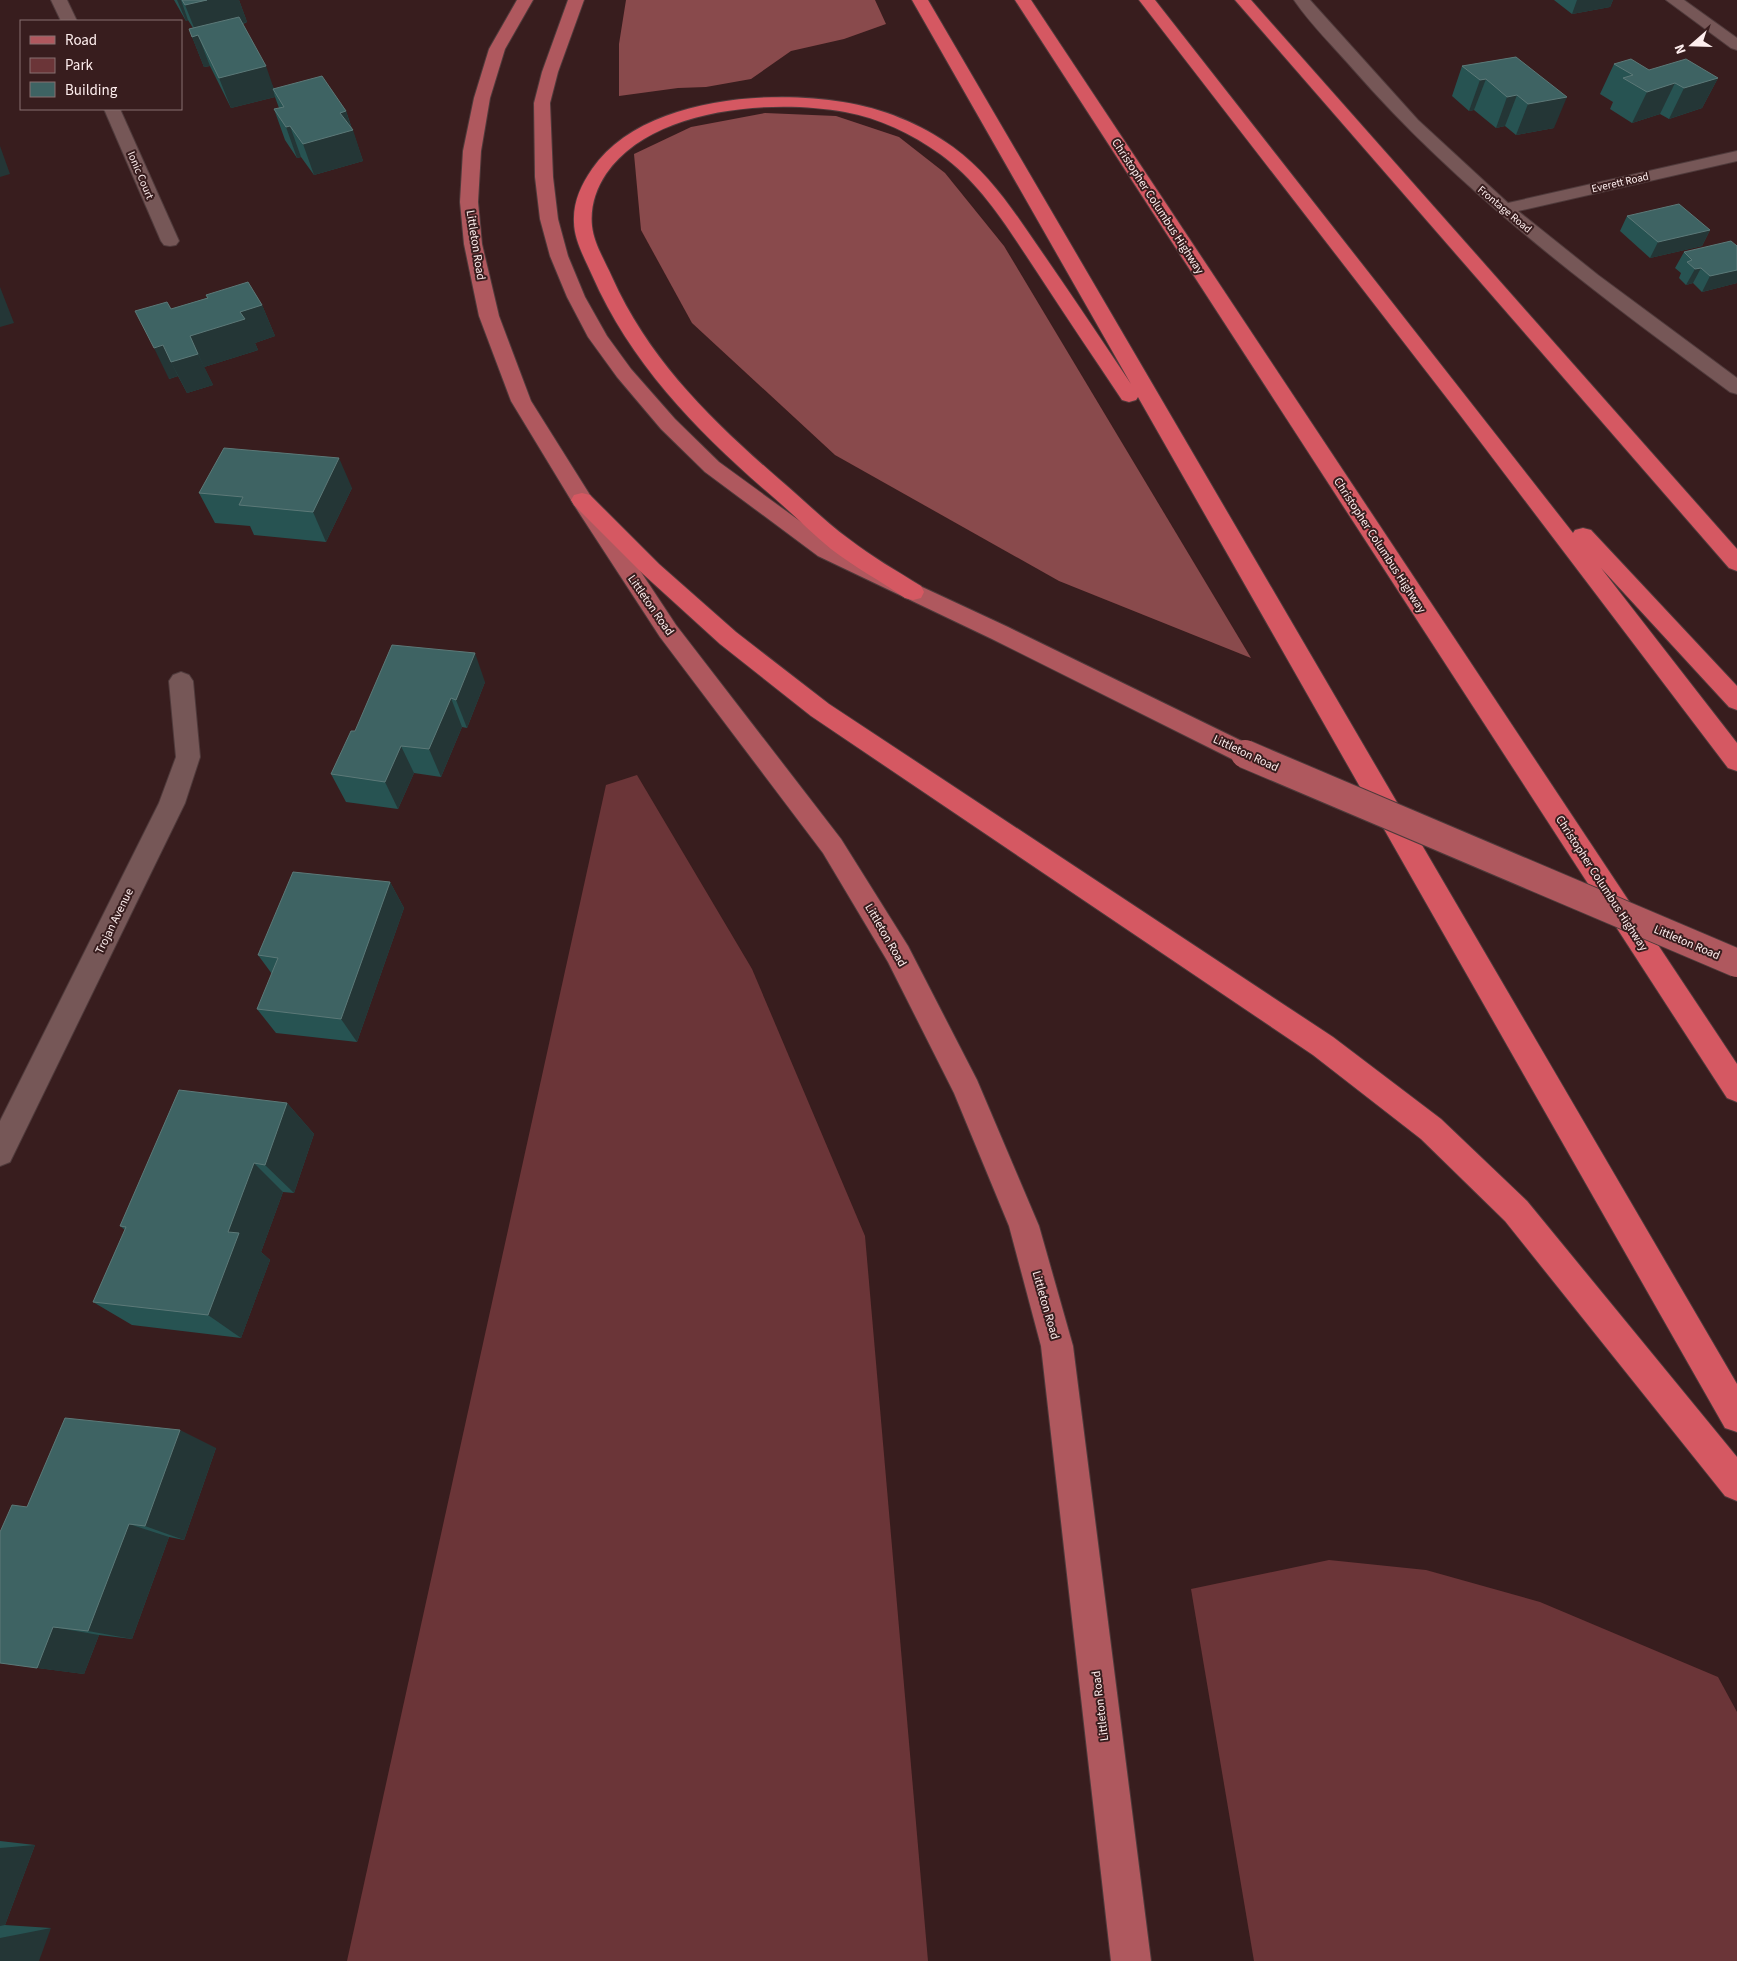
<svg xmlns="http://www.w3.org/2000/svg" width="1737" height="1961" font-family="'Source Sans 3',sans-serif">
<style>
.green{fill:#6b3538}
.forest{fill:#894a4c}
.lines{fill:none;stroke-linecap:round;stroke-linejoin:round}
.street-casing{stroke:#4f3a3b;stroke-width:2}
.primary-casing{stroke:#4f3a3b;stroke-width:2}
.highway-casing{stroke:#4f3a3b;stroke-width:2}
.street{fill:#765757;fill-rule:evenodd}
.primary{fill:#af585e;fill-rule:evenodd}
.highway{fill:#d55862;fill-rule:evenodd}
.primary-bridge-casing{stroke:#4f3a3b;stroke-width:30;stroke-linecap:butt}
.primary-bridge{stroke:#af585e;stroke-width:28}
.wall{fill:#275352}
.shaded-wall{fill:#243636}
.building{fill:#3e6363;stroke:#5c7978}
.labels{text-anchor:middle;stroke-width:4;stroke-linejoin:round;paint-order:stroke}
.far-street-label{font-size:11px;fill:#feeeee;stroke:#381d1e}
.street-label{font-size:12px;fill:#feeeee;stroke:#381d1e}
</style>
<rect width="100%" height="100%" fill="#381d1e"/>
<g class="green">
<polygon points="637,775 752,969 865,1236 928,1961 347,1961 606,785"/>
<polygon points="1329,1560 1426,1570 1540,1602 1718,1677 1737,1712 1737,1961 1254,1961 1191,1589"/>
</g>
<g class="forest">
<polygon points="626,0 875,0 886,24 844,39 791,51 751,79 706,87 678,88 619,96 619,44"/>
<polygon points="765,113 836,116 899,137 945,173 1004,246 1251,658 1059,581 835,455 692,323 641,230 634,154 691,127"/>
</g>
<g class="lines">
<g class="street-casing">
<g id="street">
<polygon points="51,0 67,0 77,21 61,21"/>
<path d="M1294,0H1310L1418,120L1508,203L1737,151V161L1518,211L1598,275L1737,378V394L1730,392C1596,293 1463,195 1353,69C1334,47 1311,25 1294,0Z"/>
<polygon points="1666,0 1684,0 1737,38 1737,50 1731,48"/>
<polygon points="104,109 120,109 179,241 176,245 170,246 164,245 161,241"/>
<polygon points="181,672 189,675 193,681 200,757 185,803 10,1162 0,1166 0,1121 159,803 176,757 169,681 173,675"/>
</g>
</g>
<g class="primary-casing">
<g id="primary">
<polygon points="517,0 533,0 505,49 490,98 481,151 478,202 482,244 499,316 531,401 590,495 676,625 841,839 908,946 977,1080 1039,1226 1073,1346 1151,1961 1111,1961 1041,1346 1009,1226 954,1093 888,962 823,853 660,637 574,505 511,401 479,316 464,244 460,202 463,151 474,98 489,49"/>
<polygon points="568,0 584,0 558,72 550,103 553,177 558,219 568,256 585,297 607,336 631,369 675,419 719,462 834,546 1008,627 1254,747 1257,754 1254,761 1245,763 1236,761 992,639 818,556 705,472 661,429 617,377 588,337 567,297 550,256 540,219 535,177 534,103 542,72"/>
</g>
</g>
<g class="highway-casing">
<g id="highway">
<path d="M912,0H928L1737,1384V1432L1725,1428L1138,397L1136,400L1129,402L1122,400C1094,358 1065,315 1037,272C1009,230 982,184 940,154C912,134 879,118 845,112C773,99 652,107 606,174C596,189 590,207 592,226C594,244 605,261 612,277C649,360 712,421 779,479C803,499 824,521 849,539C872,557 897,571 921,586L924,592L921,598L913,600L905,598C881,581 854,567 831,549C808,530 788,509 765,490C695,429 630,362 592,275C585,259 574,240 574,222C573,202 581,185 592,169C640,99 765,89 843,102C882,108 921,124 953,147C993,176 1018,218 1046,258C1075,300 1103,342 1131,384Z"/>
<polygon points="1015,0 1031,0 1737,1064 1737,1102 1727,1098"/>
<polygon points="1139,0 1155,0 1573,533 1575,530 1583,528 1591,530 1737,686 1737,710 1729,707 1601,568 1737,743 1737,771 1728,768 1460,415"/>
<polygon points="1235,0 1251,0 1737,549 1737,571 1729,568"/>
<polygon points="582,493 590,495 659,564 736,632 829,704 1333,1037 1441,1119 1527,1201 1737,1457 1737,1501 1725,1496 1505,1221 1421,1139 1313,1055 811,716 720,644 643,574 574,505 571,500 574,495"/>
</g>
</g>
<use href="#street" class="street"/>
<use href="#primary" class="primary"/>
<use href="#highway" class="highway"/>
<g class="primary-bridge-casing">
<polyline id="primary-bridge" points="1245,754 1737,963"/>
</g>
<use href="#primary-bridge" class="primary-bridge"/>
</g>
<g class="wall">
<polygon points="174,0 239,0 247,22 243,24 274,89 346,111 363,161 314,175 301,157 297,158 285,140 274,109 279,108 275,97 231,108 210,66 204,67 189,29 193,28 188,20 186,21"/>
<polygon points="1554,0 1613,0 1610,7 1572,14"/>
<polygon points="1516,57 1554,128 1516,135 1505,126 1496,128 1474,110 1469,111 1452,96 1462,66"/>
<polygon points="1614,64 1649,70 1718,78 1702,108 1669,119 1660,114 1632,123 1610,109 1613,102 1600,94"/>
<polygon points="1627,216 1710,230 1702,246 1650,258 1620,231"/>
<polygon points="1737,246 1737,283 1702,292 1693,283 1686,285 1679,278 1681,273 1675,268 1684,252"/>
<polygon points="206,295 262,305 275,336 255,343 258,350 204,367 213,385 187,393 178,376 169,379 171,309 207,298"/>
<polygon points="352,488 326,542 254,535 250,526 215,523 199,493"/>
<polygon points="485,682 467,728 462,727 441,777 414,773 398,809 346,802 331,774 355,731"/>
<polygon points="390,882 404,908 357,1042 276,1033 257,1009 272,974 258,955"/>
<polygon points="287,1103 314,1134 294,1193 283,1192 261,1252 270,1260 241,1338 132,1325 93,1302 125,1230 120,1226"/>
<polygon points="216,1448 184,1540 169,1537 132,1639 99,1635 84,1674 0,1663 27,1507"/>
<polygon points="0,1841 35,1845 5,1925 51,1928 0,1961"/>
</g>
<g class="shaded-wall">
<polygon points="177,0 181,0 188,20 186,21"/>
<polygon points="207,0 239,0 247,22 197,35 185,5"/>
<polygon points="1577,0 1613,0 1610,7 1572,14"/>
<polygon points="198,35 210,66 204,67 192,37"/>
<polygon points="266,66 276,95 273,89 275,97 231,108 219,78"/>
<polygon points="1718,78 1702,108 1669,119 1684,88"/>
<polygon points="1486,79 1474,110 1469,111 1480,80"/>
<polygon points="1675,83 1660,114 1632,123 1647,92"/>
<polygon points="1517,95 1505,126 1496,128 1507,97"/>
<polygon points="1567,97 1554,128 1516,135 1528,104"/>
<polygon points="346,111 352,130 353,130 363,161 314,175 303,144 340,113"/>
<polygon points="290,126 301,157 297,158 286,127"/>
<polygon points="0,146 10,174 0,177"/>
<polygon points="1710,230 1702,246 1650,258 1658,242"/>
<polygon points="1701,268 1693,283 1686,285 1695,269"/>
<polygon points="1737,270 1737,283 1702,292 1710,276"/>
<polygon points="0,287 14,323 0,327"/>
<polygon points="262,305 275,336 255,343 258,350 204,367 190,336 240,312"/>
<polygon points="163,345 178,376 169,379 154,348"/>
<polygon points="198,354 213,385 187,393 171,362"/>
<polygon points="339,458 352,488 326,542 313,512"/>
<polygon points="475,653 485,682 467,728 456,700"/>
<polygon points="451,698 462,727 441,777 429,749"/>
<polygon points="401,746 414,773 398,809 385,782"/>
<polygon points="390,882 404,908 357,1042 341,1019"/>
<polygon points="287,1103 314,1134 294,1193 265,1165"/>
<polygon points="254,1163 283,1192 261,1252 270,1260 241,1338 208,1315 228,1232"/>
<polygon points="180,1430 216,1448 184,1540 145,1526"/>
<polygon points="129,1524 169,1537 132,1639 88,1631"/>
<polygon points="53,1627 99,1635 84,1674 37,1668"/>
<polygon points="35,1845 5,1925 0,1926 0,1848"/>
<polygon points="51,1928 39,1961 0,1961 0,1938"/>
</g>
<g class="building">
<polygon points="182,0 207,0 185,5"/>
<polygon points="239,17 266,66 219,78 198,35 192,37 189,29"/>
<polygon points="1516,57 1567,97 1528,104 1517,95 1507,97 1486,79 1480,80 1462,66"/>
<polygon points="1631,59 1649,70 1686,59 1718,78 1684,88 1675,83 1647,92 1623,78 1633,75 1614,64"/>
<polygon points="322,76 346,111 340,113 353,130 303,144 290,126 286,127 274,109 284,107 273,89"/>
<polygon points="1679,204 1710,230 1658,242 1627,216"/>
<polygon points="1731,241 1737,246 1737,270 1710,276 1701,268 1695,269 1687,262 1692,260 1684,252"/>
<polygon points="248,282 262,305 240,312 245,319 190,336 198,354 171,362 163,345 154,348 135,311 167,302 171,309 208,298 206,295"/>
<polygon points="224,448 339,458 313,512 239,505 243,497 199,493"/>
<polygon points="392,645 475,653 456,700 451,698 429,749 401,746 385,782 331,774 351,731 355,731"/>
<polygon points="293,872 390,882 341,1019 257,1009 278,958 258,955"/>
<polygon points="179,1090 287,1103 265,1165 254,1163 228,1232 239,1233 208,1315 93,1302 126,1227 120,1226"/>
<polygon points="65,1418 180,1430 145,1526 129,1524 88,1631 53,1627 37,1668 0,1663 0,1532 12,1505 27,1507"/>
</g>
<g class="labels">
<g class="far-street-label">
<text transform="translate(141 175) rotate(67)" y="4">Ionic Court</text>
<text transform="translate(1620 182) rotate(-13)" y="4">Everett Road</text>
<text transform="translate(1505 209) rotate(40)" y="4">Frontage Road</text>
</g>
<g class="street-label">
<text transform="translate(1158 206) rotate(57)" y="4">Christopher Columbus Highway</text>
<text transform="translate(476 245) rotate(81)" y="4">Littleton Road</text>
<text transform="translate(1380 545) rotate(57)" y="4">Christopher Columbus Highway</text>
<text transform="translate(651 605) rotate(55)" y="4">Littleton Road</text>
<text transform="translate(1246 753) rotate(25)" y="4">Littleton Road</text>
<text transform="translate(1602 883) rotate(57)" y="4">Christopher Columbus Highway</text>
<text transform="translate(114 921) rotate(-64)" y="4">Trojan Avenue</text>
<text transform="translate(886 935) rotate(60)" y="4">Littleton Road</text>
<text transform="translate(1687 942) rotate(23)" y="4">Littleton Road</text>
<text transform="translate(1046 1305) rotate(74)" y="4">Littleton Road</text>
<text transform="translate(1100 1706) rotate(-97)" y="4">Littleton Road</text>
</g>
</g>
<rect x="20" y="20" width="162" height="90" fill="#381d1e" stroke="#877171"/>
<rect x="30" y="36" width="25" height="8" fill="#af585e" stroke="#877171"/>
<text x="65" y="45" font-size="15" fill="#feeeee">Road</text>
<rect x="30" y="58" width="25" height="15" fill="#6b3538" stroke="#877171"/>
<text x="65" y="70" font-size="15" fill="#feeeee">Park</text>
<rect x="30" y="82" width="25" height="15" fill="#3e6363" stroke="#877171"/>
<text x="65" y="95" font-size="15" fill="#feeeee">Building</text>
<g transform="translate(1692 45) rotate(250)" stroke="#381d1e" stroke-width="4" paint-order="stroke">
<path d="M0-4L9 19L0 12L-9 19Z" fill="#feeeee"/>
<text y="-8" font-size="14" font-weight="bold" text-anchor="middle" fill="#feeeee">N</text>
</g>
</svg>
